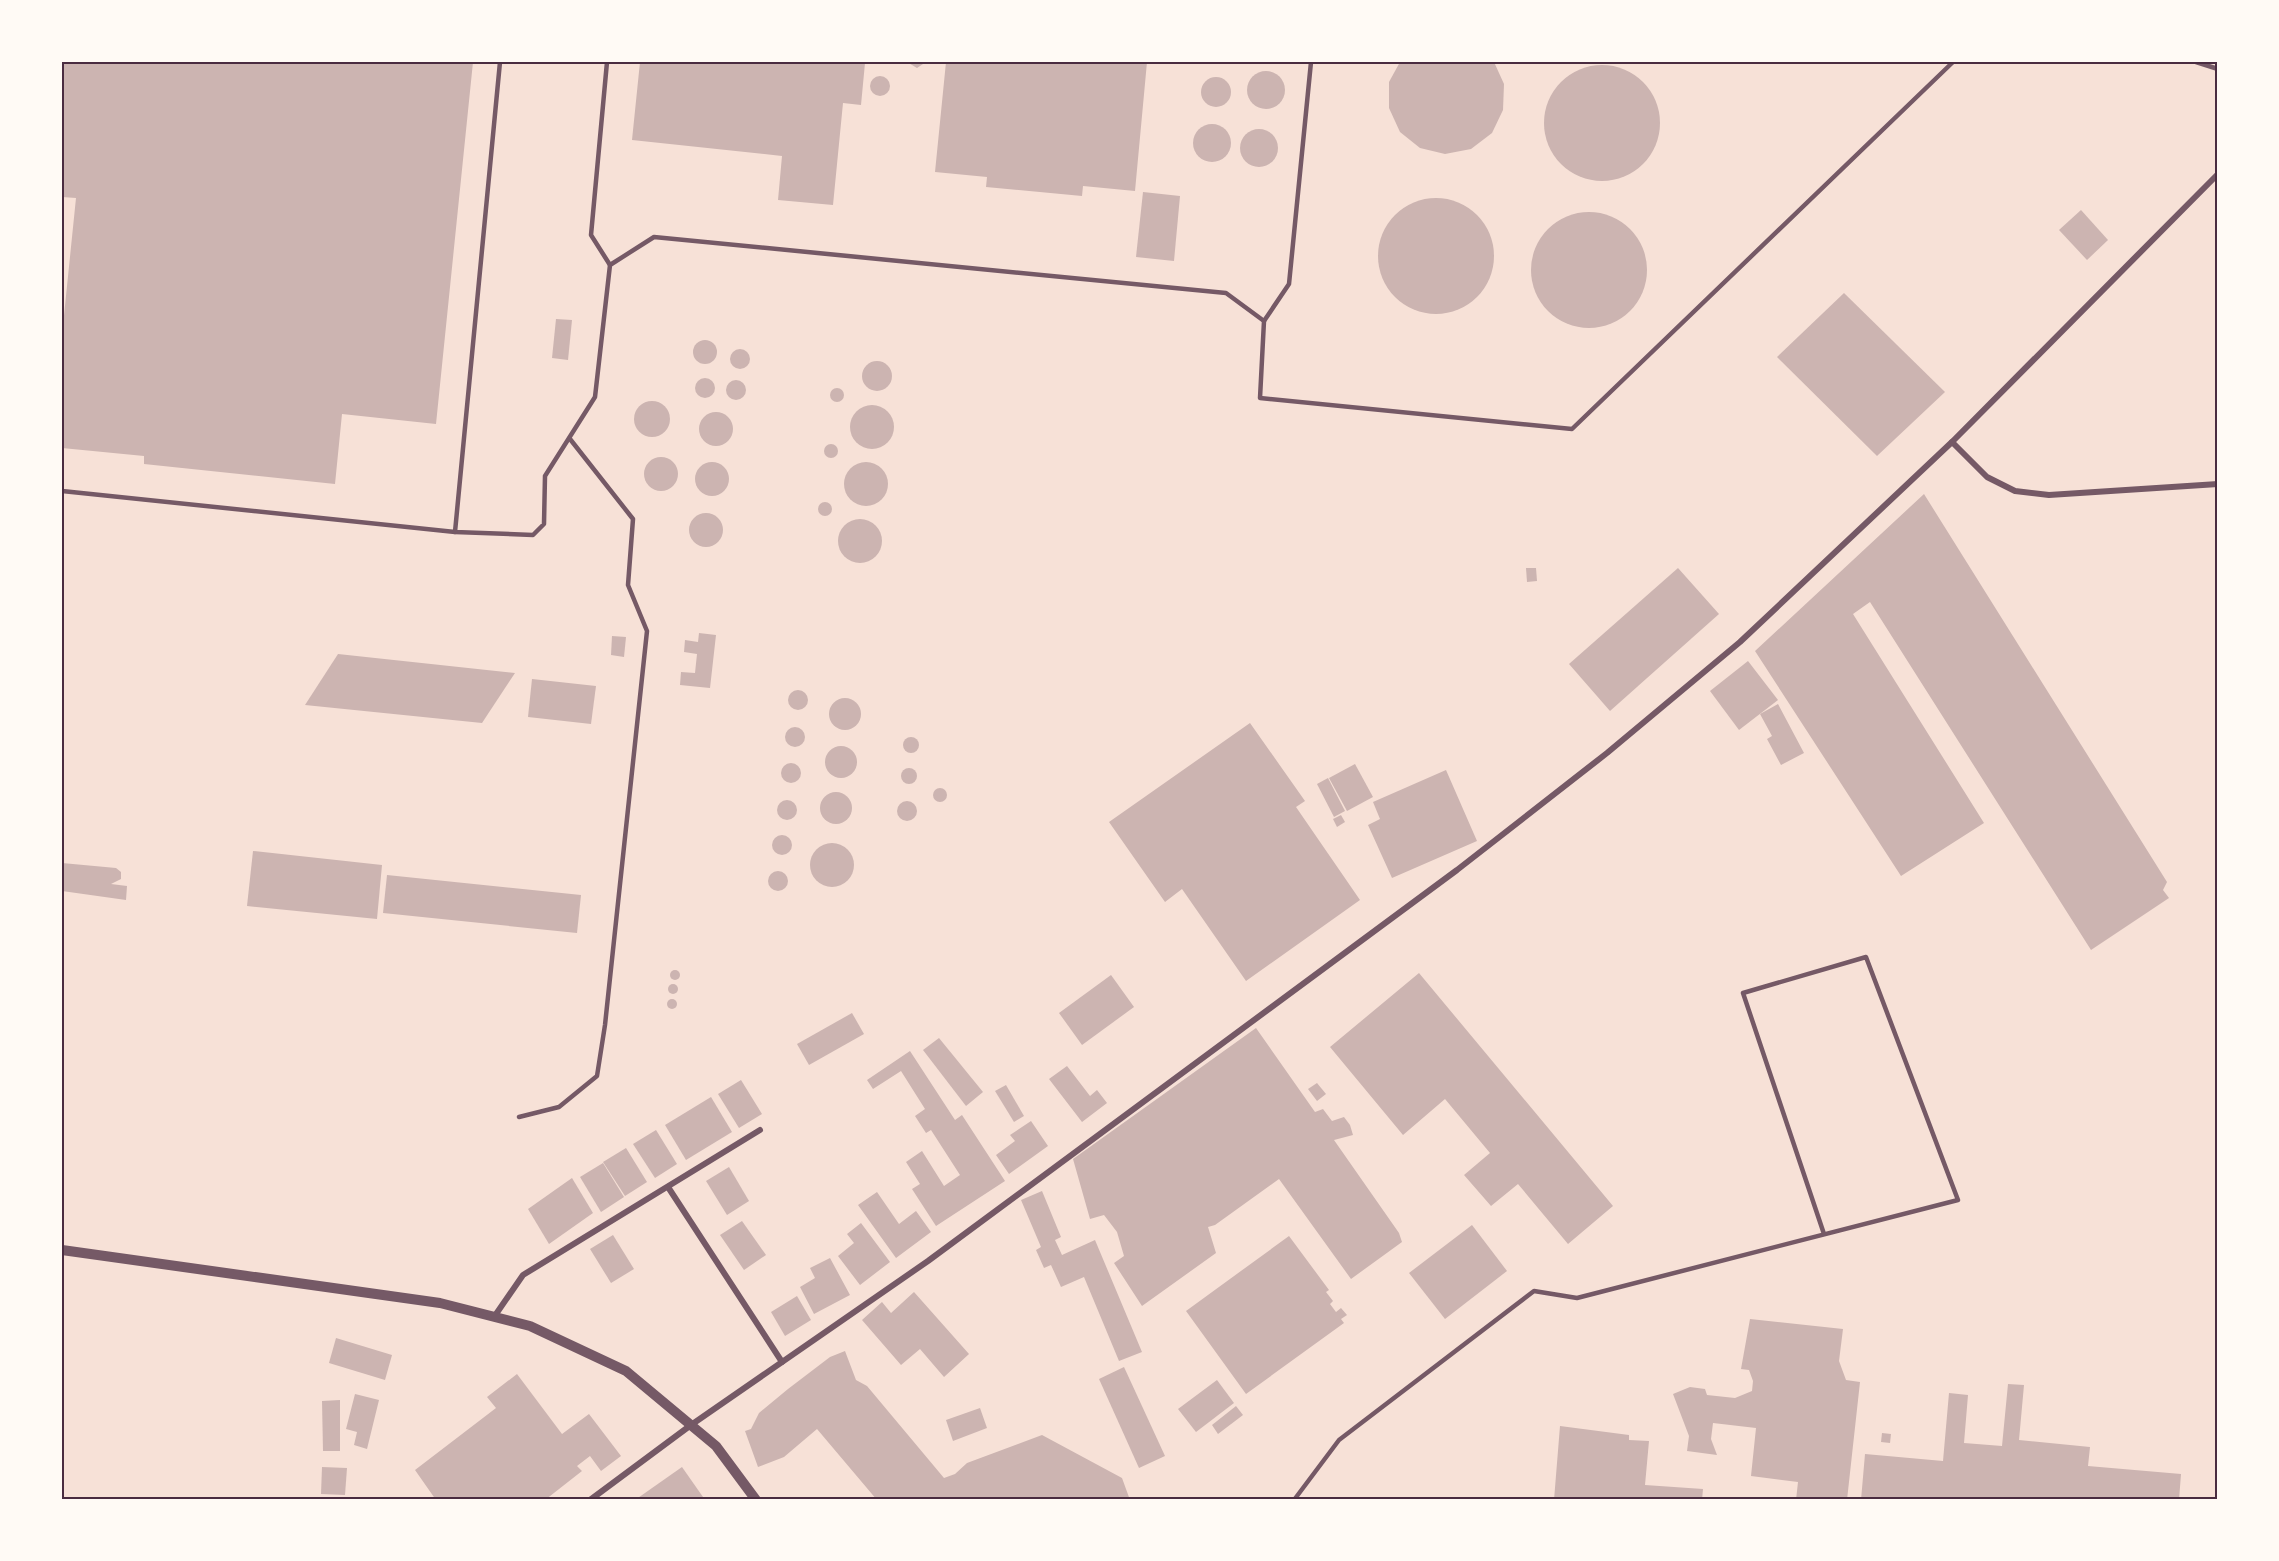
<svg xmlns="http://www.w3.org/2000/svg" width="2279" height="1561" font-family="Overpass,sans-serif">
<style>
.building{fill:#ccb4b1}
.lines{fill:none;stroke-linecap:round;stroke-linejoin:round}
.service{stroke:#755966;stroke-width:4.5}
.minor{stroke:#755966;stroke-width:6}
.tertiary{stroke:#755966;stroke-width:10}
.neatline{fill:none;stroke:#4a2c40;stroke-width:2}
</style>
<rect width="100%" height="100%" fill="#f7e1d7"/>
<g class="building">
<polygon points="62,62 473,62 436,424 342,414 335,484 144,464 144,456 62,448 62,335 76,198 62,197"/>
<polygon points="640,62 865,63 861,105 843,103 833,205 778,200 782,156 632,140"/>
<polygon points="907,62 926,62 917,68"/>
<polygon points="946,62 1147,62 1135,191 1083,186 1082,196 986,187 987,177 935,172"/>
<polygon points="1400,62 1494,62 1504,84 1503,110 1492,133 1471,149 1445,154 1420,148 1400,132 1389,108 1389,82"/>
<circle cx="1602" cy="123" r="58"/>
<circle cx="1266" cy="90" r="19"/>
<circle cx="880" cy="86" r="10"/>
<circle cx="1216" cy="92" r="15"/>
<circle cx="1212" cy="143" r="19"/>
<circle cx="1259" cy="148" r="19"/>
<polygon points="1143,192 1180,196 1174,261 1136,257"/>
<circle cx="1436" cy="256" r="58"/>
<polygon points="2081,210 2108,240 2087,260 2059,230"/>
<circle cx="1589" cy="270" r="58"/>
<polygon points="1844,293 1945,392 1877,456 1777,357"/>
<polygon points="556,319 572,320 568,360 552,358"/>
<circle cx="705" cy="352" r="12"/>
<circle cx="740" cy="359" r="10"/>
<circle cx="877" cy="376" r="15"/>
<circle cx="705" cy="388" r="10"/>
<circle cx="736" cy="390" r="10"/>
<circle cx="837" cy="395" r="7"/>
<circle cx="652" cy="419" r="18"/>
<circle cx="872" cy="427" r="22"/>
<circle cx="716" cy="429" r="17"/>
<circle cx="831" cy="451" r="7"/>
<circle cx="661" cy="474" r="17"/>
<circle cx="712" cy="479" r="17"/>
<circle cx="866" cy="484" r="22"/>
<polygon points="1924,494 2167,882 2163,890 2169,898 2091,950 1870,602 1853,614 1984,823 1901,876 1755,651"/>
<circle cx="825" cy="509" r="7"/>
<circle cx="706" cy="530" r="17"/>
<circle cx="860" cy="541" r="22"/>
<polygon points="1526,568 1536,568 1537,581 1527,582"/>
<polygon points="1678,568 1719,614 1610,711 1569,664"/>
<polygon points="699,633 716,635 710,688 680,685 681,672 695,673 697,654 684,652 685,640 698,642"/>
<polygon points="612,636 626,637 624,657 611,655"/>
<polygon points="338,654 515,673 482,723 305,705"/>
<polygon points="1748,661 1778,700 1739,730 1710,691"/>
<polygon points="532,679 596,686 591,724 528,717"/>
<circle cx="798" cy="700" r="10"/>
<circle cx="845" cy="714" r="16"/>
<polygon points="1778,704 1804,753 1781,765 1767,739 1772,736 1760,714"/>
<polygon points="1250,723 1305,801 1296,807 1360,900 1246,981 1182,889 1165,902 1109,822"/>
<circle cx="795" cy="737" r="10"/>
<circle cx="911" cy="745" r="8"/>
<circle cx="841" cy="762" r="16"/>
<circle cx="791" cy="773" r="10"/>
<polygon points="1355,764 1373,797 1347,811 1329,778"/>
<circle cx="909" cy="776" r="8"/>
<polygon points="1446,770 1477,841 1392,878 1368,825 1380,819 1373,802"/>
<polygon points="1328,778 1345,811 1334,817 1317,784"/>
<circle cx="940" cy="795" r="7"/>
<circle cx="836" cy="808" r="16"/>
<circle cx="787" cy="810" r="10"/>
<circle cx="907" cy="811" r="10"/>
<polygon points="1341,815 1345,822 1337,827 1333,819"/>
<circle cx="782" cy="845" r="10"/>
<circle cx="832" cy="865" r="22"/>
<polygon points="253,851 382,865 377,919 247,906"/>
<polygon points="62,863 116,868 121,872 121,879 111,884 127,886 126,900 62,891"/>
<circle cx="778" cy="881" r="10"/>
<polygon points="387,875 581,895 577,933 383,913"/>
<circle cx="675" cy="975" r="5"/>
<polygon points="1419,973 1613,1206 1568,1244 1518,1184 1491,1206 1464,1175 1490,1153 1445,1099 1403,1135 1330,1047"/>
<polygon points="1111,975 1134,1007 1082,1045 1059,1013"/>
<circle cx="673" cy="989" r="5"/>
<circle cx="672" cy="1004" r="5"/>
<polygon points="852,1013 864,1034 809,1065 797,1044"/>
<polygon points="1256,1028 1315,1112 1323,1109 1332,1121 1344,1117 1350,1125 1353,1135 1334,1140 1399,1233 1402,1242 1351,1279 1279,1179 1215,1225 1208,1227 1216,1253 1142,1306 1114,1263 1124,1256 1117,1232 1104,1215 1090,1219 1073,1159"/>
<polygon points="939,1038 983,1092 966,1106 923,1050"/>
<polygon points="910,1051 955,1120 962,1115 1005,1181 936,1226 912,1189 920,1184 906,1162 922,1151 944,1186 960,1175 931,1130 926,1133 915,1116 925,1109 901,1071 873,1089 867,1080"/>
<polygon points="1067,1066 1090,1096 1097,1090 1107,1103 1082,1122 1049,1079"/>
<polygon points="741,1080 762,1114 739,1128 718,1094"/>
<polygon points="1317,1083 1326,1094 1317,1101 1308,1089"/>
<polygon points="1006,1085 1024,1116 1014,1122 995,1091"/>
<polygon points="711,1097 732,1132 686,1160 665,1125"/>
<polygon points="1031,1121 1048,1146 1009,1174 996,1155 1015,1141 1010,1135"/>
<polygon points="656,1130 677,1164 655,1178 633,1144"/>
<polygon points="626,1148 647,1182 625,1196 603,1162"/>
<polygon points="603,1163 624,1197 601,1212 580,1177"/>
<polygon points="729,1167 749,1201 727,1215 706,1181"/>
<polygon points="572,1178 593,1213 549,1244 528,1209"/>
<polygon points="1042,1191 1061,1237 1055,1240 1062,1255 1095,1240 1142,1352 1119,1361 1084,1277 1061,1287 1051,1265 1044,1268 1036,1250 1041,1247 1021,1200"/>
<polygon points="877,1192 899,1224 916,1211 931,1232 896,1258 858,1205"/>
<polygon points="742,1221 766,1255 744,1270 720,1235"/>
<polygon points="861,1223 890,1262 860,1285 838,1256 854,1243 847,1234"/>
<polygon points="1472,1225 1507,1271 1445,1319 1409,1273"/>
<polygon points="613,1235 634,1269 611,1283 590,1249"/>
<polygon points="1289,1236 1329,1290 1326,1292 1333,1301 1330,1304 1336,1312 1341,1308 1347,1315 1341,1319 1344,1323 1246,1394 1186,1311"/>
<polygon points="830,1258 850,1295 814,1314 800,1287 815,1278 810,1268"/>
<polygon points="914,1292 969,1354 944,1377 920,1349 901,1365 862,1320 882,1302 891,1313"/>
<polygon points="797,1296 811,1320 785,1336 771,1312"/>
<polygon points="1750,1319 1843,1329 1839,1361 1846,1380 1860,1382 1847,1500 1796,1500 1798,1482 1751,1476 1756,1428 1713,1423 1711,1439 1717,1455 1687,1451 1689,1436 1673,1394 1690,1387 1705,1389 1707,1395 1735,1398 1752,1391 1753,1381 1749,1370 1741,1369"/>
<polygon points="336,1338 392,1355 385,1380 329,1363"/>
<polygon points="845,1351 856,1380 867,1386 944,1478 955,1474 967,1463 1042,1435 1122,1478 1130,1500 877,1500 817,1429 784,1457 758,1467 745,1431 751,1429 759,1413 788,1389 830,1357"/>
<polygon points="1124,1367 1165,1456 1139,1468 1099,1379"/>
<polygon points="517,1374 562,1434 589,1414 621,1456 601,1471 590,1456 577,1466 582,1471 545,1500 436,1500 415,1470 496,1408 487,1397"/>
<polygon points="1217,1380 1234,1403 1196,1432 1178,1409"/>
<polygon points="2008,1384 2024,1385 2019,1440 2090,1447 2088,1466 2181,1474 2179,1500 1861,1500 1865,1454 1943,1461 1949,1393 1968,1395 1964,1443 2002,1446"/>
<polygon points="355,1394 379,1400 367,1449 354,1445 357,1432 346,1429"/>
<polygon points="340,1400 340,1451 323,1451 322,1401"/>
<polygon points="1236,1406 1243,1415 1218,1434 1212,1425"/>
<polygon points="980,1408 987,1428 953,1441 946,1420"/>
<polygon points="1560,1426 1629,1435 1629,1440 1649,1441 1645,1485 1703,1489 1702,1500 1554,1500"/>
<polygon points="1882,1433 1891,1434 1890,1443 1881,1442"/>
<polygon points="322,1467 347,1468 345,1495 321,1494"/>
<polygon points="682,1467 703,1497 698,1500 635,1500"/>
</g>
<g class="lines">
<g class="service">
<polyline points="607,62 591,235 610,265"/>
<polyline points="2196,62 2218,69"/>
<polyline points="1264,321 1289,284 1311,62"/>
<polyline points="62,491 455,532 533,535 544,524 545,476 595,397 610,265 654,237 1226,293 1264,321 1260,398 1572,429 1953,62"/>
<polyline points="455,532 500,62"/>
<polyline points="519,1117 559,1107 597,1076 605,1025 647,631 628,585 633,519 570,439"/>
<polyline points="1294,1500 1339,1440 1534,1291 1577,1298 1958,1200 1866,957 1743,993 1824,1234"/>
</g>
<g class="minor">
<polyline points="1952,442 1987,477 2015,491 2049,495 2218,484"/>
<polyline points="668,1187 782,1362"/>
<polyline points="494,1317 523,1275 760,1130"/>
<polyline points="590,1500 691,1425 928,1261 1457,870 1607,753 1740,642 1952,442 2218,174"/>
</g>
<polyline class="tertiary" points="62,1250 440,1303 530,1326 626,1371 716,1446 756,1500"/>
</g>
<rect width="2279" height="1561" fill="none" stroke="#fffaf5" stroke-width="126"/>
<rect x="63" y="63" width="2153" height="1435" class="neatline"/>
</svg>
